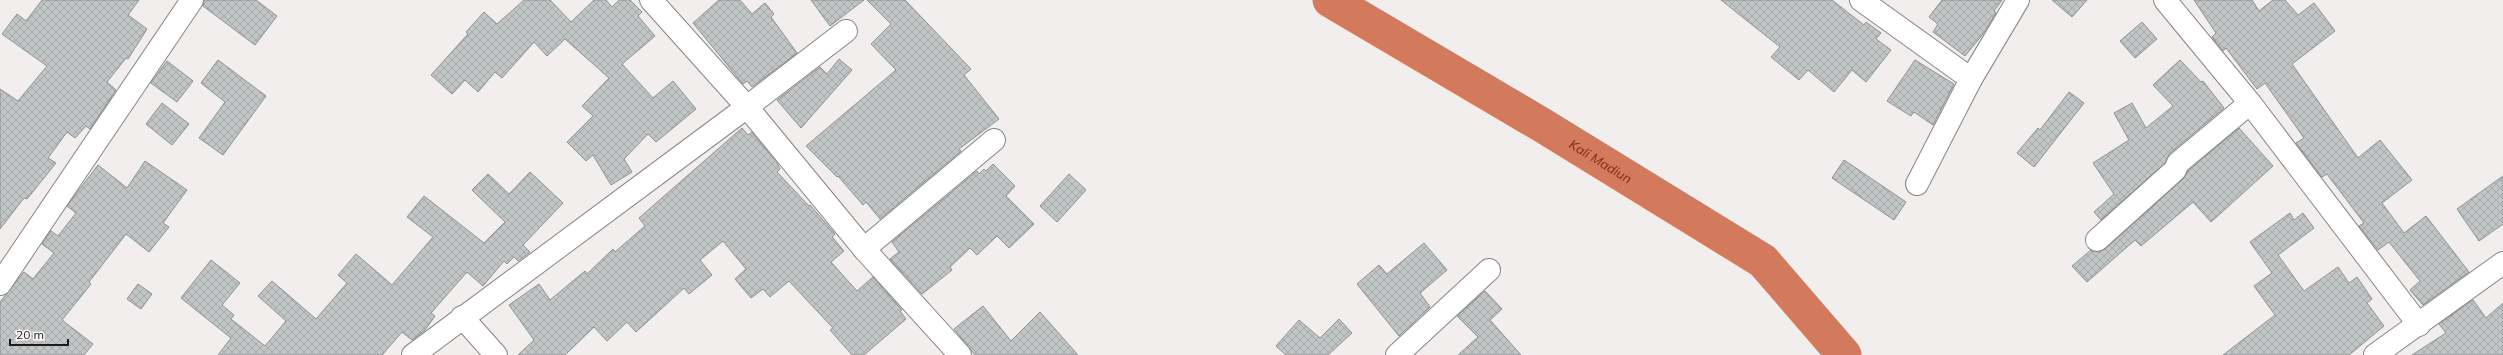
<svg xmlns="http://www.w3.org/2000/svg" width="2503" height="355" font-family="Mulish,sans-serif">
<style>
.lines{fill:none;stroke-linecap:round;stroke-linejoin:round}
.river{stroke:#d37a5c;stroke-width:35}
.building{fill:url(#building-cross-hatch);stroke:#8d9191}
.minor-casing{stroke:#888584;stroke-width:24}
.minor{stroke:#fff;stroke-width:22}
.labels{text-anchor:middle;stroke-width:4;stroke-linejoin:round;paint-order:stroke}
.water-label{font-size:13px;font-style:italic;fill:#7c2b0c;stroke:#fffbfa}
</style>
<defs>
<pattern id="building-cross-hatch" width="8" height="8" patternUnits="userSpaceOnUse"><rect width="8" height="8" fill="#c1c5c5"/><path d="M0 0l8 8M0 8l8-8" fill="none" stroke="#a5a9a9"/></pattern>
</defs>
<rect width="100%" height="100%" fill="#f2eeed"/>
<g class="lines">
<path class="river" id="s1" d="M1330,0L1542,125L1763,261L1844,355"/>
</g>
<g class="building">
<polygon points="42,0 139,0 128,15 147,29 128,59 126,58 107,82 116,90 90,129 86,126 75,138 67,132 48,158 56,163 27,199 24,198 0,229 0,89 18,101 47,66 2,34 17,14 26,21"/>
<polygon points="204,0 256,0 277,16 255,45 203,6"/>
<polygon points="524,0 550,0 571,22 594,0 606,0 612,7 619,0 630,0 642,12 638,16 655,36 622,64 653,98 673,81 696,109 656,142 648,134 624,159 632,172 611,185 593,155 586,161 567,142 593,116 582,106 609,78 565,39 547,56 534,42 502,78 495,72 478,92 465,80 452,94 431,75 468,34 466,32 484,12 497,24"/>
<polygon points="719,0 740,0 752,14 765,3 774,14 771,17 797,53 752,87 747,81 743,84 693,23"/>
<polygon points="811,0 864,0 830,26"/>
<polygon points="867,0 905,0 971,69 964,75 999,119 959,149 961,151 880,219 866,202 863,205 838,176 837,177 806,146 896,70 871,44 891,24"/>
<polygon points="1721,0 1832,0 1864,25 1866,22 1881,33 1876,39 1891,50 1866,82 1852,70 1834,92 1808,70 1799,80 1771,57 1780,47"/>
<polygon points="1942,0 2002,0 1994,11 1996,13 1983,34 1965,56 1933,32 1938,24 1929,17"/>
<polygon points="2052,0 2087,0 2072,17"/>
<polygon points="2194,0 2252,0 2259,11 2273,0 2285,0 2298,15 2314,3 2335,31 2292,64 2358,158 2380,140 2412,180 2382,203 2404,233 2426,216 2469,272 2423,305 2410,290 2420,281 2389,242 2378,250 2359,226 2364,223 2327,174 2322,177 2296,143 2304,138 2265,83 2257,89 2226,48 2223,51 2212,37 2216,33"/>
<polygon points="2142,22 2157,39 2135,58 2120,41"/>
<polygon points="839,59 852,70 801,128 777,100 820,67 827,74"/>
<polygon points="218,60 266,96 223,155 199,138 225,102 201,83"/>
<polygon points="1915,60 1954,84 1933,125 1914,112 1911,116 1887,101"/>
<polygon points="2180,60 2201,82 2203,81 2224,108 2170,153 2165,163 2101,220 2094,212 2114,194 2093,163 2129,140 2114,113 2132,103 2146,128 2173,106 2153,85"/>
<polygon points="167,61 193,81 177,102 151,83"/>
<polygon points="2069,92 2084,103 2034,167 2017,153 2038,128 2040,130"/>
<polygon points="162,103 189,124 172,145 146,124"/>
<polygon points="742,128 748,135 752,132 777,163 780,169 777,172 809,206 810,205 835,234 832,237 844,251 831,262 857,291 873,277 902,310 900,311 906,319 864,355 852,355 830,330 833,328 789,281 770,297 763,289 751,298 735,279 746,269 723,241 700,260 712,275 689,294 684,288 636,332 627,322 607,341 594,327 565,355 518,355 534,340 509,305 539,284 550,300 585,271 587,274 613,249 615,252 645,226 639,218"/>
<polygon points="2239,128 2273,166 2211,222 2193,202 2141,246 2135,240 2087,282 2072,266 2091,250 2099,252 2105,249 2183,179 2188,171"/>
<polygon points="1844,160 1906,202 1894,220 1832,178"/>
<polygon points="145,161 187,190 163,223 169,227 149,252 126,234 89,282 91,284 62,320 93,344 84,355 0,355 0,302 24,272 33,279 54,253 42,244 51,231 58,236 76,213 67,206 82,186 98,165 127,188"/>
<polygon points="993,164 1015,186 1006,196 1034,224 1009,248 997,236 977,255 970,248 950,267 952,270 922,294 890,259 899,252 892,242 977,171 979,174 984,169 986,171"/>
<polygon points="530,172 563,203 523,245 530,252 518,261 514,257 507,264 504,261 483,286 467,272 431,313 435,316 425,330 412,340 402,332 382,355 218,355 231,338 181,298 211,260 240,283 222,305 234,315 231,319 265,346 286,321 258,296 272,281 316,319 347,283 338,275 356,254 392,285 433,237 407,217 424,196 484,243 505,222 472,190 488,174 509,194"/>
<polygon points="1069,174 1086,190 1057,222 1040,206"/>
<polygon points="2503,176 2503,224 2479,241 2457,209"/>
<polygon points="2290,213 2294,220 2303,213 2314,228 2278,255 2304,291 2338,267 2349,283 2357,277 2372,299 2367,303 2384,326 2349,355 2223,355 2275,315 2254,286 2272,273 2250,242"/>
<polygon points="1424,243 1447,270 1420,293 1430,307 1399,336 1357,284 1379,265 1387,274"/>
<polygon points="138,284 152,294 141,309 127,299"/>
<polygon points="1485,291 1502,309 1490,320 1521,355 1458,355 1478,337 1457,316"/>
<polygon points="2473,300 2486,318 2503,303 2503,355 2412,355 2446,333 2439,324"/>
<polygon points="983,306 1011,341 1040,312 1078,355 975,355 954,329"/>
<polygon points="1339,319 1352,333 1328,355 1286,355 1276,346 1299,320 1320,338"/>
</g>
<g class="lines">
<g class="minor-casing">
<g id="minor">
<polyline points="651,0 747,107 846,31"/>
<polyline points="1861,0 1971,79 2018,0"/>
<polyline points="2165,0 2250,103 2419,325"/>
<polyline points="1917,184 1971,79"/>
<polyline points="2097,240 2175,170 2178,163 2250,103"/>
<polyline points="864,249 994,140"/>
<polyline points="0,284 192,0"/>
<polyline points="462,317 496,355"/>
<polyline points="413,355 747,107 864,249 960,355"/>
<polyline points="1397,355 1489,270"/>
<polyline points="2375,355 2503,263"/>
</g>
</g>
<use href="#minor" class="minor"/>
</g>
<g class="labels">
<g class="water-label">
<text dy="5" stroke="none"><textPath href="#s1" startOffset="315">Kali Madiun</textPath></text>
</g>
</g>
<path d="M10 339v6h58v-6" fill="none" stroke="#1c1a1a" stroke-width="2"/>
<text x="16" y="339" font-size="12" fill="#1c1a1a" stroke="#fffbfa" stroke-width="3" paint-order="stroke">20 m</text>
</svg>
